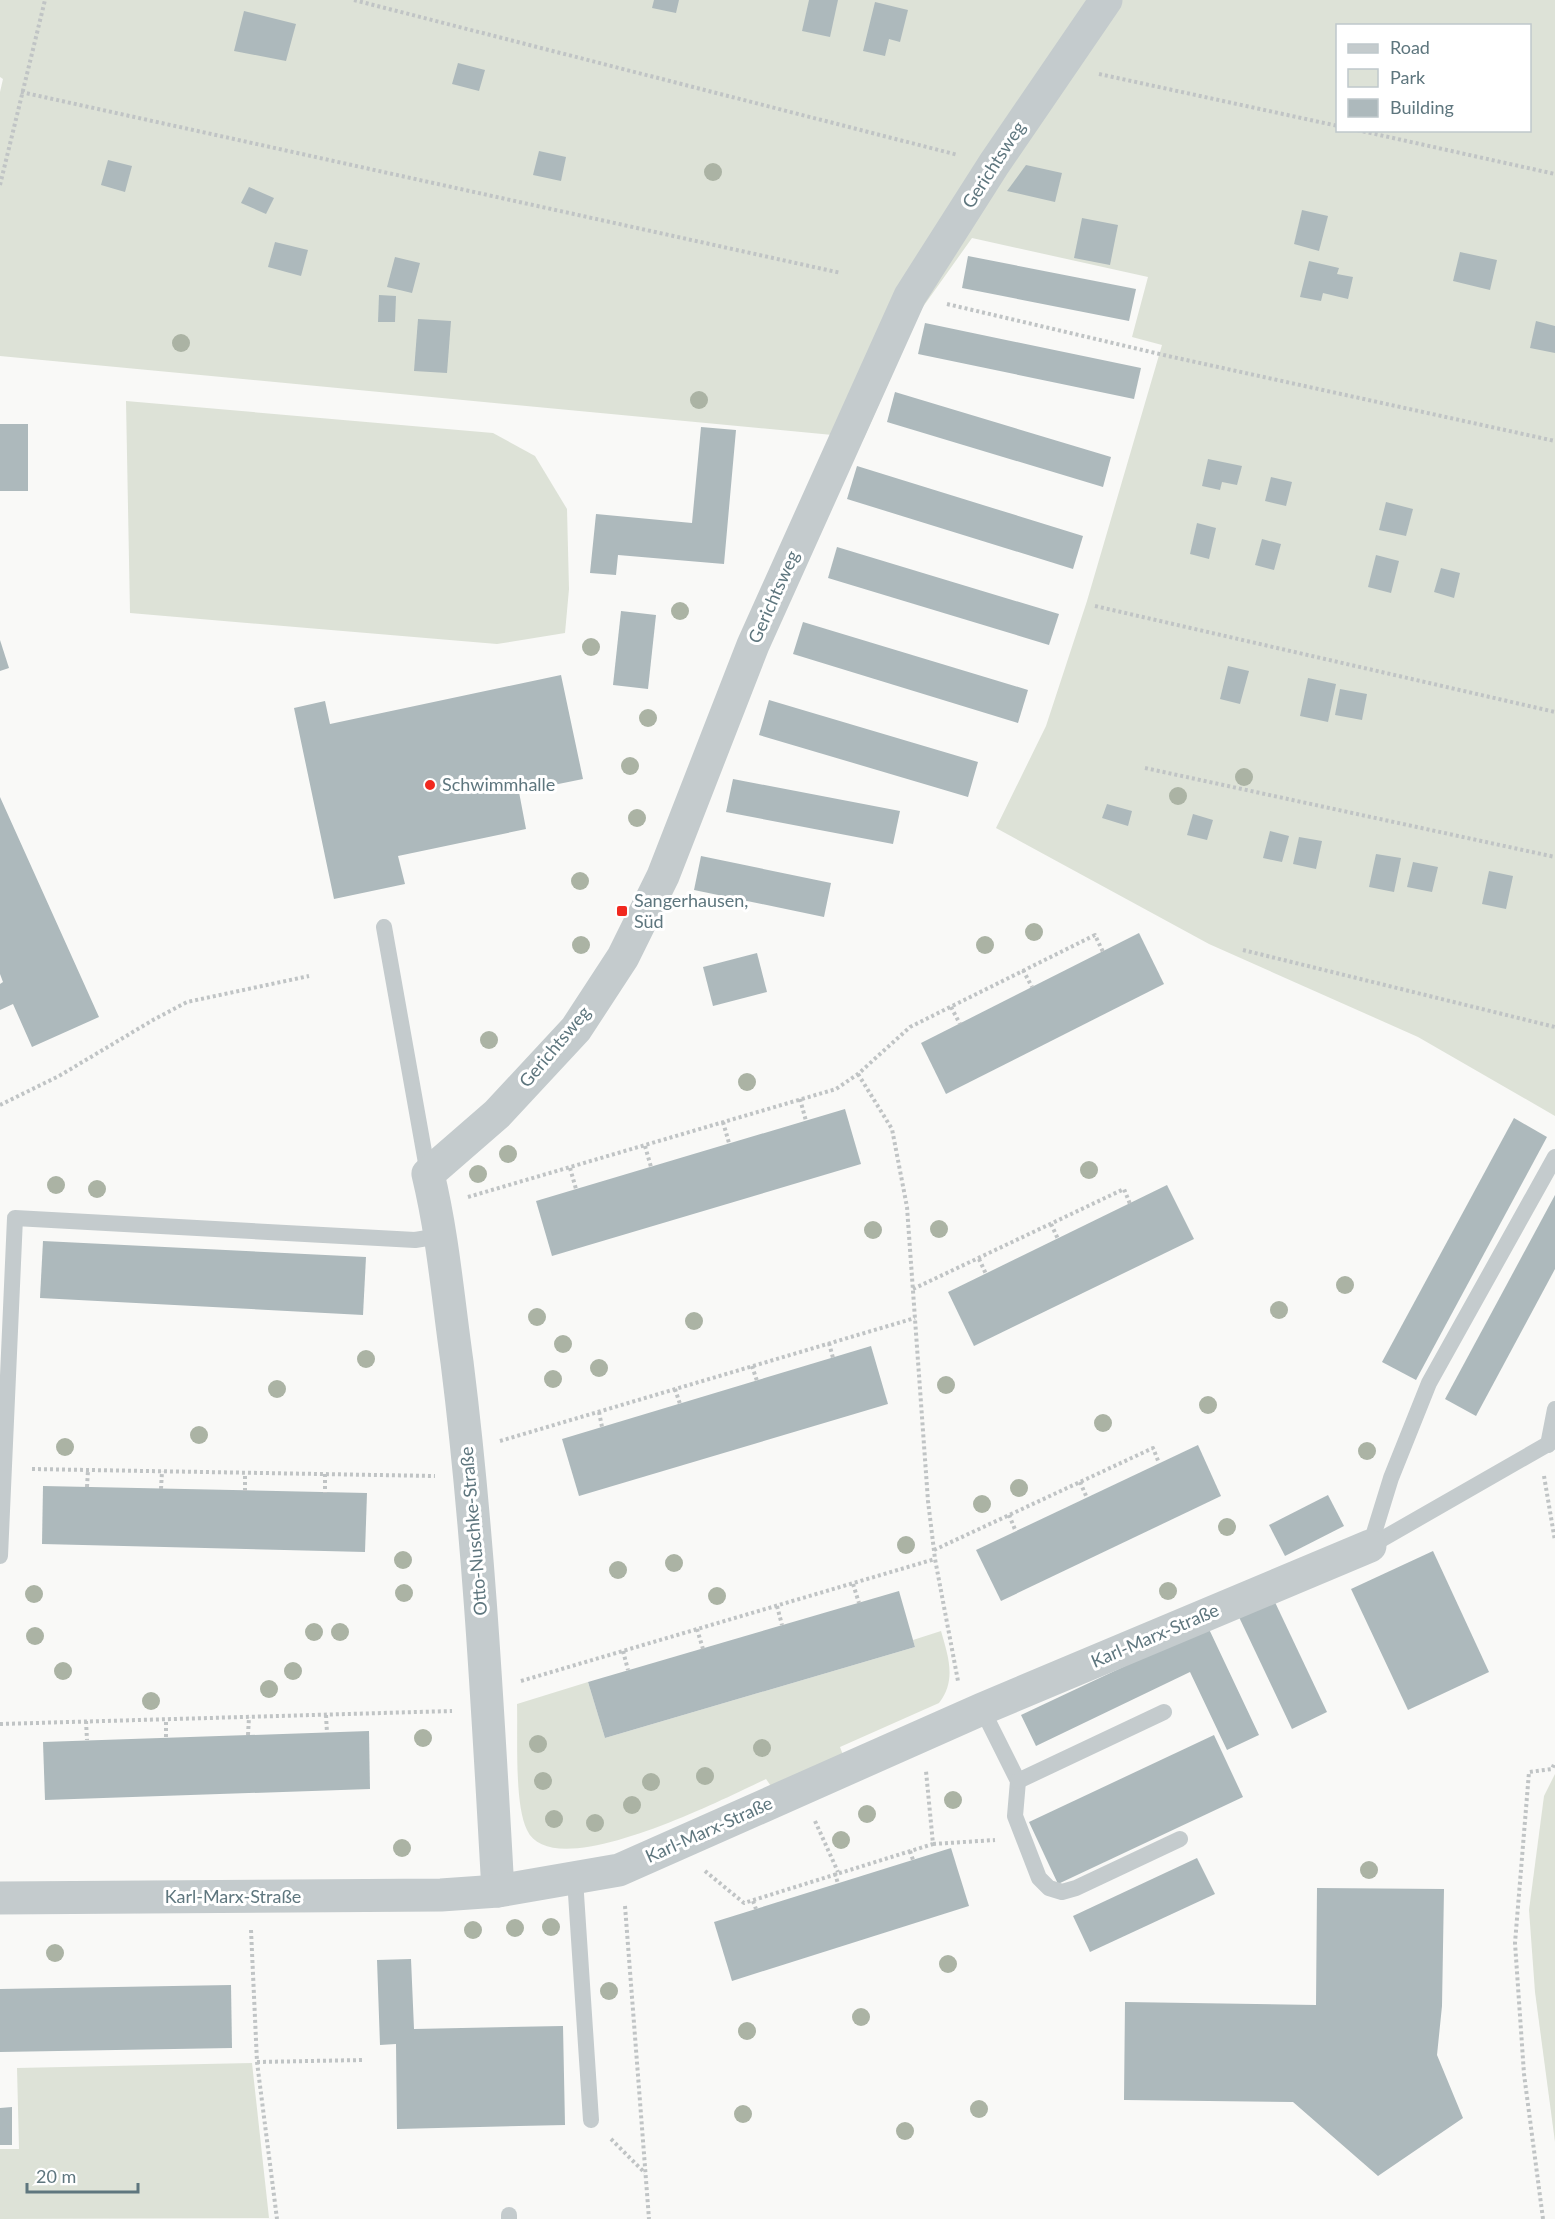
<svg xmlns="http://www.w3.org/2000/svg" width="1555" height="2219" font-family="Lato,sans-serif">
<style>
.green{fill:#dde2d7;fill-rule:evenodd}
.building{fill:#adb9bc}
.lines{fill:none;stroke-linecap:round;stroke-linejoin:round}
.path{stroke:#c0c4c5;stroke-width:4;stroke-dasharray:3 3;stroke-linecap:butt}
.lane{stroke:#c4cbcd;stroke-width:16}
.street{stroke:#c4cbcd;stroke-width:33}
.tree{fill:#abb3a4}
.poi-dot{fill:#f1291f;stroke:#fff;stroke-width:2}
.labels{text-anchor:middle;stroke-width:6;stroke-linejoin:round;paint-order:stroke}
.street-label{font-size:18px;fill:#5e767e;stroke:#fff}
.poi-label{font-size:18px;fill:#5e767e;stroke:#fff;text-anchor:start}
</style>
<rect width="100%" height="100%" fill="#f9f9f7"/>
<g class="green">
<path d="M0,0H1555V1116L1418,1037L1209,944L996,828L1046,726L1087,601L1162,345L1132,337L1148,277L972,238L920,311L864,438L0,356V92L3,79L0,77ZM1338,26H1530V130H1338Z"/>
<polygon points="126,401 493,433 535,456 567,509 569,589 565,633 497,644 130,613"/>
<path d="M941,1631C948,1656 957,1680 939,1703L840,1747L843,1755L773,1789L766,1779C727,1797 553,1887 527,1830C514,1804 518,1735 517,1704L588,1682L605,1738L915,1647L913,1640Z"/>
<polygon points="1555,1774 1555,2142 1535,1992 1529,1910 1544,1796"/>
<polygon points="252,2063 269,2218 0,2219 0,2149 19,2149 17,2068"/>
</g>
<g class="building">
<polygon points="654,0 679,0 676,13 652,8"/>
<polygon points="809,0 838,0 830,37 802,31"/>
<polygon points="875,2 908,10 900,42 889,39 885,56 863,51"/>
<polygon points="244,11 296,24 286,61 234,51"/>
<polygon points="458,63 485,70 479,91 452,84"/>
<polygon points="539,151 566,157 561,181 533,175"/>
<polygon points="108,160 132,166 125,192 101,185"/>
<polygon points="1026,165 1062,173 1055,202 1007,191"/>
<polygon points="249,187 274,198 266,214 241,203"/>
<polygon points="1302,210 1328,216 1319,251 1294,244"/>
<polygon points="1082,218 1118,225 1110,265 1074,258"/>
<polygon points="275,242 308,250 301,276 268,267"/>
<polygon points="1460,252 1497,260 1490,290 1453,281"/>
<polygon points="968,256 1136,289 1129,321 962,288"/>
<polygon points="395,257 420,263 412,293 387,287"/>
<polygon points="1309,261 1339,268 1337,274 1353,277 1348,299 1323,293 1321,301 1300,297"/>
<polygon points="379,295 396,296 395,322 378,322"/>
<polygon points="418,319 451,321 447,373 414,371"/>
<polygon points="1536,321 1555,326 1555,353 1530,348"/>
<polygon points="925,323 1141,368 1134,399 918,354"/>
<polygon points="895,392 1111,457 1103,487 887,422"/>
<rect x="0" y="424" width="28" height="67"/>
<polygon points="701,427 736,430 724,564 618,555 616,575 590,573 596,514 692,523"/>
<polygon points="1208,459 1242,466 1237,485 1222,482 1220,490 1202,486"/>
<polygon points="857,466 1083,536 1073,569 847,499"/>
<polygon points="1271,477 1292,482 1286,506 1265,501"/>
<polygon points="1386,502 1413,509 1406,536 1379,530"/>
<polygon points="1197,523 1216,528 1209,559 1190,554"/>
<polygon points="1262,539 1281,544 1274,570 1255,565"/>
<polygon points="837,547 1059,614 1049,645 828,578"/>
<polygon points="1376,555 1399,561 1391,593 1368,587"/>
<polygon points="1441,568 1460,573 1454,598 1434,592"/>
<polygon points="621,611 656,615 648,689 613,685"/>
<polygon points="803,622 1028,690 1018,723 793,654"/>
<polygon points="0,640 9,668 0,671"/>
<polygon points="1228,666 1249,671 1240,704 1220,699"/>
<polygon points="561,675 583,779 519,792 526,829 398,856 405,884 334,899 294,708 325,701 330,724"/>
<polygon points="1308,678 1336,684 1328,722 1300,716"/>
<polygon points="1340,689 1367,694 1362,720 1335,715"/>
<polygon points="769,700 978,762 968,797 759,735"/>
<polygon points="733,779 900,811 893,844 726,812"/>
<polygon points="0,797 99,1017 32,1047 13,1004 0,1010 0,984 3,982 0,974"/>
<polygon points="1107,804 1132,811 1128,826 1102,818"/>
<polygon points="1193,814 1213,820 1207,840 1187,835"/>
<polygon points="1270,831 1289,836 1282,862 1263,858"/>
<polygon points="1299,837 1322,841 1316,869 1293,864"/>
<polygon points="1376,854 1401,858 1394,892 1369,887"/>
<polygon points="701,856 831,883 824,917 694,890"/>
<polygon points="1413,862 1438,867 1432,892 1407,887"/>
<polygon points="1489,871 1513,876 1506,909 1482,904"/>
<polygon points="1139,933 1164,984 946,1094 921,1043"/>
<polygon points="757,953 767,992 713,1006 703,967"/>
<polygon points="845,1109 861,1164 552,1256 536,1201"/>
<polygon points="1514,1118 1547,1137 1416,1380 1382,1362"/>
<polygon points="1167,1185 1194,1239 974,1346 948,1292"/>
<polygon points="1555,1195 1555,1269 1476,1416 1445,1399"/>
<polygon points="43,1241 366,1257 363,1315 40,1298"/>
<polygon points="871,1346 888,1404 579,1496 562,1439"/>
<polygon points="1198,1445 1221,1496 1001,1601 976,1550"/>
<polygon points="43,1486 367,1493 365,1552 42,1544"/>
<polygon points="1328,1495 1344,1526 1285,1556 1269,1525"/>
<polygon points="1433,1551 1489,1672 1408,1710 1351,1589"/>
<polygon points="899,1591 915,1647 605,1738 588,1682"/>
<polygon points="1273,1598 1327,1712 1292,1729 1238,1615"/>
<polygon points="1208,1627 1259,1735 1227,1750 1190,1672 1036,1746 1021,1715"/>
<polygon points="369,1731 370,1789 45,1800 43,1742"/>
<polygon points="1214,1735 1243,1797 1058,1884 1029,1822"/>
<polygon points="951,1848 969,1906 732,1981 714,1922"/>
<polygon points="1197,1858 1215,1894 1090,1952 1073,1916"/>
<polygon points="1317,1888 1444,1889 1442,2006 1437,2055 1463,2118 1378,2176 1293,2102 1124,2100 1125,2002 1316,2005"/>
<polygon points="411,1959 414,2029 563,2026 565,2125 397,2129 396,2044 380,2045 377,1960"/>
<polygon points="231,1985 232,2048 0,2052 0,1989"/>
<polygon points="12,2107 12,2145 0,2145 0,2108"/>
</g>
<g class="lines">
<g class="path">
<polyline points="354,0 958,155"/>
<polyline points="1099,74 1338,126"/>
<polyline points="21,92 841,273"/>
<polyline points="1357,130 1555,174"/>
<polyline points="0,185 45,0"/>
<polyline points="947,304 1168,356 1555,441"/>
<polyline points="1095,606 1555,712"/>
<polyline points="1145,768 1555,857"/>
<polyline points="1243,950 1555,1027"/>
<polyline points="1023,970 1032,987"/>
<polyline points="951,1007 960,1024"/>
<polyline points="858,1074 892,1129 907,1207 928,1501 935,1559 958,1681"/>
<polyline points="800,1099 806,1121"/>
<polyline points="0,1105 59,1076 153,1020 187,1002 309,976"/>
<polyline points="723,1122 729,1143"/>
<polyline points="645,1146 651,1167"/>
<polyline points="570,1168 576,1189"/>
<polyline points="468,1197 836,1089 858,1074 910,1027 1095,935 1103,952"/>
<polyline points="1051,1224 1058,1239"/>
<polyline points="979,1259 986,1274"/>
<polyline points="913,1289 1124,1189 1130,1204"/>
<polyline points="829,1343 833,1358"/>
<polyline points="752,1366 757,1381"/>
<polyline points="675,1389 680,1404"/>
<polyline points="599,1412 602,1427"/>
<polyline points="500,1441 915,1318"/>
<polyline points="32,1469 435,1476"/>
<polyline points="325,1474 325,1493"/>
<polyline points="1544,1476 1555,1541"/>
<polyline points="1080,1482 1087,1498"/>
<polyline points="87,1487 88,1470"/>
<polyline points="161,1489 162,1471"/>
<polyline points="245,1491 245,1473"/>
<polyline points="1009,1515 1016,1532"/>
<polyline points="934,1550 1153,1448 1159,1463"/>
<polyline points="853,1584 859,1603"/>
<polyline points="777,1606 782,1625"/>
<polyline points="697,1629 703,1649"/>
<polyline points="623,1651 628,1670"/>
<polyline points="521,1681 935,1559"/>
<polyline points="326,1715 327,1733"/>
<polyline points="86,1721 87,1740"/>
<polyline points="0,1724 452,1711"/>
<polyline points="248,1735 249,1717"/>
<polyline points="166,1737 166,1719"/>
<polyline points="815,1821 838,1872"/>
<polyline points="933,1844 995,1840"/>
<polyline points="910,1851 913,1860"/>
<polyline points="705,1871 744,1903 933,1844 926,1771"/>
<polyline points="835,1873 838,1884"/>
<polyline points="753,1901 756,1909"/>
<polyline points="625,1906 649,2219"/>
<polyline points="251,1930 257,2062 277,2219"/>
<polyline points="257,2062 363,2060"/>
<polyline points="611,2139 645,2173"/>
<polyline points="1543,2219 1524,2074 1515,1943 1529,1772 1552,1769 1555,1762"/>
</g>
<g class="lane">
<polyline points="384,927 428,1174"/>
<polyline points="1548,1445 1555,1409"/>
<polyline points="1370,1546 1391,1478 1429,1383 1555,1157"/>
<polyline points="1370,1546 1555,1440"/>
<polyline points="0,1556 15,1218 415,1240 440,1236"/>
<polyline points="982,1709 1018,1781 1015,1816 1039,1878 1049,1888 1062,1892 1076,1888 1180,1839"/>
<polyline points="1018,1781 1164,1712"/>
<polyline points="575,1879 591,2120"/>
<polyline points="509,2215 509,2219"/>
</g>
<g class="street">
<path d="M498,1891C488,1715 479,1538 457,1362C448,1299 443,1236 428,1174L497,1114L576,1029L623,957L663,876L753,645L910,296L994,164L1106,0"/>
<polyline points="0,1898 441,1895 498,1891 619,1870 982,1709 1370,1546"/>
</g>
</g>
<g class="tree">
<circle cx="713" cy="172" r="9"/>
<circle cx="181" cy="343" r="9"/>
<circle cx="699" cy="400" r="9"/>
<circle cx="680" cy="611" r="9"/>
<circle cx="591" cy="647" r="9"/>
<circle cx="648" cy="718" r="9"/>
<circle cx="630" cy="766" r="9"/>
<circle cx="1244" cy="777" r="9"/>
<circle cx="1178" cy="796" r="9"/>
<circle cx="637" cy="818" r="9"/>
<circle cx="580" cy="881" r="9"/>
<circle cx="1034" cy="932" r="9"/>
<circle cx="581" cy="945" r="9"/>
<circle cx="985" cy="945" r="9"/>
<circle cx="489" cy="1040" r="9"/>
<circle cx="747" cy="1082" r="9"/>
<circle cx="508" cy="1154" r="9"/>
<circle cx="1089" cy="1170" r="9"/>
<circle cx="478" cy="1174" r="9"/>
<circle cx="56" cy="1185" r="9"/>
<circle cx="97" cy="1189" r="9"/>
<circle cx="939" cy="1229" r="9"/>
<circle cx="873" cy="1230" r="9"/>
<circle cx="1345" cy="1285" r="9"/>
<circle cx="1279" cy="1310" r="9"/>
<circle cx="537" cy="1317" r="9"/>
<circle cx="694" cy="1321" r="9"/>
<circle cx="563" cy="1344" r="9"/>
<circle cx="366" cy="1359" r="9"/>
<circle cx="599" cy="1368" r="9"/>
<circle cx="553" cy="1379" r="9"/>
<circle cx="946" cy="1385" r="9"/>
<circle cx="277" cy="1389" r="9"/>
<circle cx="1208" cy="1405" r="9"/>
<circle cx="1103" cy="1423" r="9"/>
<circle cx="199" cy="1435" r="9"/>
<circle cx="65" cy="1447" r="9"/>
<circle cx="1367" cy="1451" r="9"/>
<circle cx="1019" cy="1488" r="9"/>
<circle cx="982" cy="1504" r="9"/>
<circle cx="1227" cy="1527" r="9"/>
<circle cx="906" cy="1545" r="9"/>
<circle cx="403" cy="1560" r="9"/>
<circle cx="674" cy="1563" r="9"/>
<circle cx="618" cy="1570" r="9"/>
<circle cx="1168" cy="1591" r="9"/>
<circle cx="404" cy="1593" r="9"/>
<circle cx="34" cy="1594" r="9"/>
<circle cx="717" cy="1596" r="9"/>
<circle cx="314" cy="1632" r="9"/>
<circle cx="340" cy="1632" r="9"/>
<circle cx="35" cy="1636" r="9"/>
<circle cx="63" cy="1671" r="9"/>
<circle cx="293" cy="1671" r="9"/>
<circle cx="269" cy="1689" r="9"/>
<circle cx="151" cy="1701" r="9"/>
<circle cx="423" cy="1738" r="9"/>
<circle cx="538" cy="1744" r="9"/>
<circle cx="762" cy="1748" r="9"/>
<circle cx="705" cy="1776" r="9"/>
<circle cx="543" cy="1781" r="9"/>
<circle cx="651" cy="1782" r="9"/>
<circle cx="953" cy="1800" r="9"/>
<circle cx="632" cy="1805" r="9"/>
<circle cx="867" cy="1814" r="9"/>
<circle cx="554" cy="1819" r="9"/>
<circle cx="595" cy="1823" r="9"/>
<circle cx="841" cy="1840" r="9"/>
<circle cx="402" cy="1848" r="9"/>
<circle cx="1369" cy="1870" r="9"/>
<circle cx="551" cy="1927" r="9"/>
<circle cx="515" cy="1928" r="9"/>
<circle cx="473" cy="1930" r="9"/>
<circle cx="55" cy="1953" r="9"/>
<circle cx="948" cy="1964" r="9"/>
<circle cx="609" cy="1991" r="9"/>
<circle cx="861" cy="2017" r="9"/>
<circle cx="747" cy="2031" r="9"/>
<circle cx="979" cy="2109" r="9"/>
<circle cx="743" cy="2114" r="9"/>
<circle cx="905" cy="2131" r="9"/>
</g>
<g class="poi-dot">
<circle cx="430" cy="785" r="6"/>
<rect x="616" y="905" width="12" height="12" rx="3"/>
</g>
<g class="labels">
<g class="street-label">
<text transform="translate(994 165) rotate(-57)" y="6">Gerichtsweg</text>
<text transform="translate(774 597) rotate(-66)" y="6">Gerichtsweg</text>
<text transform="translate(555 1047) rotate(-50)" y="6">Gerichtsweg</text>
<text transform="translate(474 1531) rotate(-95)" y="6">Otto-Nuschke-Straße</text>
<text transform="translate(1155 1636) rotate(-23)" y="6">Karl-Marx-Straße</text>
<text transform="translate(709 1830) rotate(-24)" y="6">Karl-Marx-Straße</text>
<text x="233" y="1903">Karl-Marx-Straße</text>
</g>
<g class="poi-label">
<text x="442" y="791">Schwimmhalle</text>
<text x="634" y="907">Sangerhausen,<tspan x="634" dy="21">Süd</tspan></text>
</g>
</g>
<rect x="1336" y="24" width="195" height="108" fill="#ffffff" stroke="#bfc8cb" stroke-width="1.5"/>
<rect x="1348" y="44" width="30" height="9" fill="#c4cbcd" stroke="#bfc8cb" stroke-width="1.5"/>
<text x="1390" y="54" font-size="18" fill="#5e767e">Road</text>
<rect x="1348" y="69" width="30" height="18" fill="#dde2d7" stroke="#bfc8cb" stroke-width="1.5"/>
<text x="1390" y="84" font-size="18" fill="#5e767e">Park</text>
<rect x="1348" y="99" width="30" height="18" fill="#adb9bc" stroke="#bfc8cb" stroke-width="1.5"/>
<text x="1390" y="114" font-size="18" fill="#5e767e">Building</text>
<path d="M27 2183v9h111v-9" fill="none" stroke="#5e767e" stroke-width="3"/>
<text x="36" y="2183" font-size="18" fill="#5e767e" stroke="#ffffff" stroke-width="4.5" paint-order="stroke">20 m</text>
</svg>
